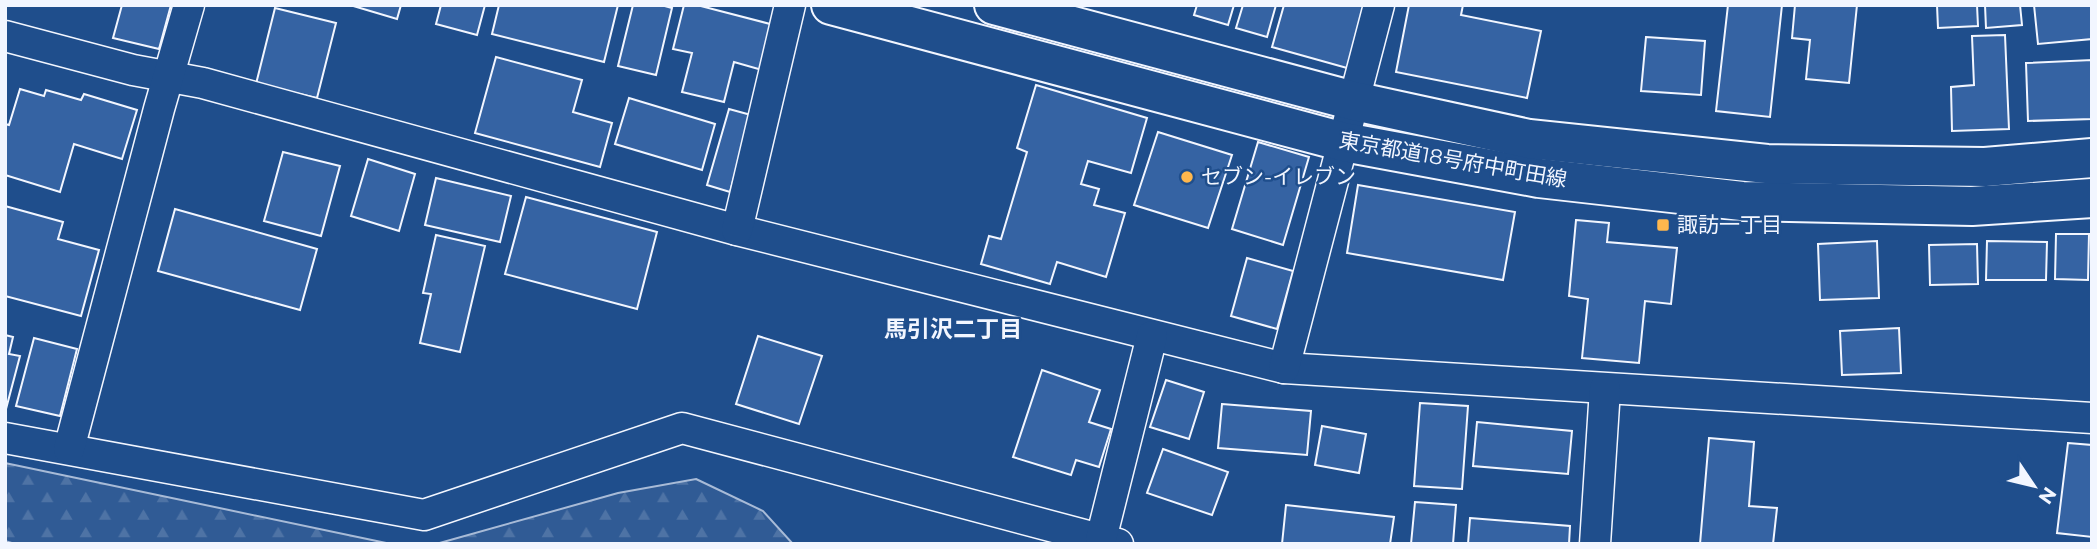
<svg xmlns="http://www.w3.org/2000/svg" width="2097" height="549" font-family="Montserrat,'Noto Sans JP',sans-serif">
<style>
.forest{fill:url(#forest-firs);stroke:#a8bbd7;stroke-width:2}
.building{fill:#3563a3;stroke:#f2f6ff;stroke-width:2}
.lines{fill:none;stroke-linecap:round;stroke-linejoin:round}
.minor-casing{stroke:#f2f6ff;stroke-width:33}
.primary-casing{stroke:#f2f6ff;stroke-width:42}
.minor{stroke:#1f4e8c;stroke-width:30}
.primary{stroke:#1f4e8c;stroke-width:38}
.poi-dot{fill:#ffb74d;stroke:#1f4e8c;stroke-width:2.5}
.labels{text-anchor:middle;stroke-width:5;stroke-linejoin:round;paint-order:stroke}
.street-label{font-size:21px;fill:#f2f6ff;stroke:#1f4e8c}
.poi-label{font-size:21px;fill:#f2f6ff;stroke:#1f4e8c;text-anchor:start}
.neighbourhood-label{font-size:23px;font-weight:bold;fill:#f2f6ff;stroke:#1f4e8c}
</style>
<defs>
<pattern id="forest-firs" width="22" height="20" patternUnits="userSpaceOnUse" patternTransform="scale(1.75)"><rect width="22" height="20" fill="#305b95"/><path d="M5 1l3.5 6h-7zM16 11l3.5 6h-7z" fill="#4e73a5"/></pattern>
</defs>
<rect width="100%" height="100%" fill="#1f4e8c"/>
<g class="forest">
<polygon points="5,463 391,544 15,544 5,541"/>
<polygon points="696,479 763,511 793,544 436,544 618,493"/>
</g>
<g class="building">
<polygon points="122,5 171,5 159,49 113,38"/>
<polygon points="350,5 401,5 397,19"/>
<polygon points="441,5 485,5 477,35 436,24"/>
<polygon points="499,5 618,5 604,62 492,34"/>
<polygon points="633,5 661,5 672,8 656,75 618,66"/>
<polygon points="684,5 697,5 774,25 762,70 734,62 724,102 682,92 692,53 673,49"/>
<polygon points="1197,5 1234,5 1228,25 1194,15"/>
<polygon points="1243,5 1276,5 1267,37 1236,28"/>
<polygon points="1284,5 1365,5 1347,68 1272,47"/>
<polygon points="1409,5 1463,5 1461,15 1541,31 1527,98 1396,72"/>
<polygon points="1728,5 1782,5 1770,117 1716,111"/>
<polygon points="1795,5 1857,5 1849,83 1806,79 1810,40 1792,38"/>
<polygon points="1937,5 1977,5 1978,26 1938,28"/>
<polygon points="1985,5 2020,5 2022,25 1986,28"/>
<polygon points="2034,5 2092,5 2092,39 2038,44"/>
<polygon points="275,8 336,23 317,98 256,84"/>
<polygon points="2005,35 2009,129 1952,131 1951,87 1974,85 1972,36"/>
<polygon points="1646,37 1705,41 1701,95 1641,91"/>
<polygon points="496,57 582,80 573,112 612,123 600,167 475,133"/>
<polygon points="2092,60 2092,119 2028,121 2026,63"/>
<polygon points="1036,85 1147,118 1131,173 1088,161 1081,184 1099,189 1094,205 1125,213 1106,277 1057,262 1050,284 981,264 989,236 1001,239 1027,152 1017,148"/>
<polygon points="20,89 44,96 46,90 81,100 84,94 137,110 122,159 74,144 60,192 5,175 5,124 9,125"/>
<polygon points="629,98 715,124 702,170 615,144"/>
<polygon points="729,109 751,115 730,192 707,185"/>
<polygon points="1158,132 1232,155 1208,228 1134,205"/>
<polygon points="1258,142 1309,157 1283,245 1232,229"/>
<polygon points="283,152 340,166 321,236 264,221"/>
<polygon points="368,159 415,174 399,231 351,216"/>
<polygon points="436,178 511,196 500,242 425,225"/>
<polygon points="1358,185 1515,212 1503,280 1347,253"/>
<polygon points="526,197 657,232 637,309 505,274"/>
<polygon points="5,206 63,222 58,239 99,250 81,316 5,296"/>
<polygon points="175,209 317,249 300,310 158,271"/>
<polygon points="1576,220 1609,223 1607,242 1677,248 1671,304 1645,301 1639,363 1582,358 1588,299 1569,296"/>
<polygon points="2056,234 2089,234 2088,280 2055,279"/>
<polygon points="436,235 485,246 460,352 420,343 431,294 423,293"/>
<polygon points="1877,241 1879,298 1820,300 1818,244"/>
<polygon points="1987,241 2047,242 2046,280 1986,280"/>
<polygon points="1977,244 1978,284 1930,285 1929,245"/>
<polygon points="1247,258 1293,271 1277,329 1231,316"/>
<polygon points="1899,328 1901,373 1842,375 1840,331"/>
<polygon points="5,335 13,337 9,354 20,356 6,409"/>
<polygon points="758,336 822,356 799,424 736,404"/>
<polygon points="34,338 77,349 60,416 16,406"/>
<polygon points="1042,370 1100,390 1089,422 1111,429 1099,467 1076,460 1071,475 1013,457"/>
<polygon points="1166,380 1204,392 1189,439 1150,427"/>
<polygon points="1420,403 1468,406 1462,489 1414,486"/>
<polygon points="1222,404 1311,411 1307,455 1218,448"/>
<polygon points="1477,422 1572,431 1568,474 1473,466"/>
<polygon points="1322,426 1366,434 1359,473 1315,465"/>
<polygon points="1709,438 1754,442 1749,506 1777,508 1773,544 1700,544"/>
<polygon points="2068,443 2092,445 2092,537 2057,533"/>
<polygon points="1163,449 1228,472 1212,515 1147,493"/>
<polygon points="1415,502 1456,505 1453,544 1411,544"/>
<polygon points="1286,505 1394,517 1390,544 1282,544"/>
<polygon points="1470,518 1570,526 1569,544 1468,544"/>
</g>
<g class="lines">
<g class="minor-casing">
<g id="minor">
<polyline points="5,36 133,70 203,83 737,230 1284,368 2092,418"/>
<polyline points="737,230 790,5"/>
<polyline points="1284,368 1379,5"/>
<polyline points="5,438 424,515 682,428 1118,544"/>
<polyline points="69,449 159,109 189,5"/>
<polyline points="1101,539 1152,336"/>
<polyline points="1595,544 1605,389"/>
</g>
</g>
<g class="primary-casing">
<g id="primary">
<polyline points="831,5 1344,142 1539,178 1742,201 1972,206 2092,198"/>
<polyline points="994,5 1354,101 1529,139 1767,164 1985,167 2092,158"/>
</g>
</g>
<use href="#minor" class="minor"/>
<use href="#primary" class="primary"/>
</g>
<g class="poi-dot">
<circle cx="1187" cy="177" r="7"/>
<rect x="1656" y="218" width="14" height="14" rx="3.5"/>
</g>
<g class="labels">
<g class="street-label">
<text transform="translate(1453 160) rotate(10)" y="7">東京都道18号府中町田線</text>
</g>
<g class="poi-label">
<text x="1201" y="184">セブン-イレブン</text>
<text x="1677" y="232">諏訪一丁目</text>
</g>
<g class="neighbourhood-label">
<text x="953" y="337">馬引沢二丁目</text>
</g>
</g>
<rect width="2097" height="549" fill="none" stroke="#f2f6ff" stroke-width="14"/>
<g transform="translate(2034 486) rotate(125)" stroke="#1f4e8c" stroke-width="5" paint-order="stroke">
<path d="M0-5L12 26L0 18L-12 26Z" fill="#f2f6ff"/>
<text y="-10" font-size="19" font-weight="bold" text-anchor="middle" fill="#f2f6ff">N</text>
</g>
</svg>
